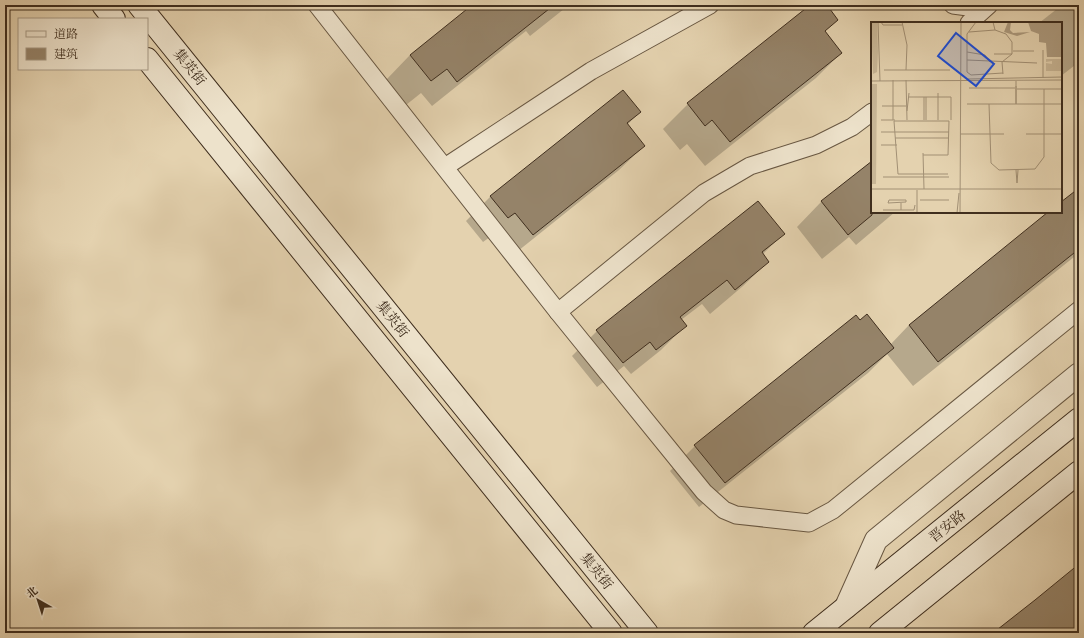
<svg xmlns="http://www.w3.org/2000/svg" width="1084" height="638" font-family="'Old Standard TT','Noto Serif SC',serif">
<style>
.shadow{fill:#0003}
.building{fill:#958369;stroke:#3f2e1e}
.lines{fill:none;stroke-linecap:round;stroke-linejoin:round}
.lane-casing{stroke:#685742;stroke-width:19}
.street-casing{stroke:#685742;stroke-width:24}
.secondary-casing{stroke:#3f2e1e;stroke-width:24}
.lane{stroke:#ede2cb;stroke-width:17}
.street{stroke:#ede2cb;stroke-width:22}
.secondary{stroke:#ede2cb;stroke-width:22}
.labels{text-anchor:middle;stroke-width:3.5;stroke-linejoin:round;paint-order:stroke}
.street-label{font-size:14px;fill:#3f2e1e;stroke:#ede2cb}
.inset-road{fill:none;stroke:#a29075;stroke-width:1}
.view{fill:#1d4ed8;fill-opacity:0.15;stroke:#1d4ed8;stroke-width:2}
.inset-edge{fill:none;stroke:#3f2e1e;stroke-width:2}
</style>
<rect width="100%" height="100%" fill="#e4d2af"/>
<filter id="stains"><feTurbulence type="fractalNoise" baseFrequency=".005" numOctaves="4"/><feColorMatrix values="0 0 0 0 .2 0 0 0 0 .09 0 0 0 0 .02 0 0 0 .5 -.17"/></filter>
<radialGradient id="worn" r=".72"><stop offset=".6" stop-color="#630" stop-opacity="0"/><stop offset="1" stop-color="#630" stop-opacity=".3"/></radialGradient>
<g class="shadow">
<polygon points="473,5 569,5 530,36 526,31 432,106 421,93 406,105 386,80 410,55"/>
<polygon points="812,5 826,5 837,20 824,32 841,53 816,78 705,166 687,144 680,150 663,129 688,104"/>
<polygon points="1062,5 1079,5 1079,62 1061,76 1061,23 1039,23"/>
<polygon points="640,112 627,125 644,146 619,170 508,259 490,237 483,242 466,221 491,196"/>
<polygon points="872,162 872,212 895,212 856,245 849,237 822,259 797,227 821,202"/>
<polygon points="1079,197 1079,253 913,386 887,354 868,373 699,507 670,471 695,446 860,321 890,345 909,325 1050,212 1061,212 1061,203"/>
<polygon points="758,202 783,234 762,255 768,262 743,286 710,314 702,304 681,320 685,326 661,350 631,374 624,366 597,387 572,356 597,331"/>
</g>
<g class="building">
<polygon points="472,5 554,5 457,82 447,69 431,81 410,55"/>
<polygon points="810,5 827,5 838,20 825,31 842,53 730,142 712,120 705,126 687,103"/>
<polygon points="623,90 641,112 627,123 645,146 533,235 515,213 508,218 490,196"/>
<polygon points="872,161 872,215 848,235 821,201"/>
<polygon points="1079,188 1079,249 938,362 909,325 1048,212 1061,212 1061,202"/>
<polygon points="758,201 785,234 762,252 769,262 735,290 727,280 680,317 687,326 656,350 650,342 623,363 596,330"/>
<polygon points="867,314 894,348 725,483 694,445 856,315 860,320"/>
<polygon points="1079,564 1079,633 993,633 1035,600"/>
</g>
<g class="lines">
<g class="lane-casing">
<g id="lane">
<polyline points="317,5 558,312 704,492 724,510 736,515 809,523 833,510 1079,310"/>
<polyline points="953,5 983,9"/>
<polyline points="969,23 989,5"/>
<polyline points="445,167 591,71 710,5"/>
<polyline points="558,312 704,193 750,166 816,145 852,127 872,112"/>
</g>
</g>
<g class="street-casing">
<polyline id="street" points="846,607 876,540 1079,374"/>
</g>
<g class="secondary-casing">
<g id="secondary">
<polyline points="103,5 114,19"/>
<polyline points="139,5 647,633"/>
<polyline points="147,59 611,633"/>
<polyline points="814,633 1079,419"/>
<polyline points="880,633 1079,472"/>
</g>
</g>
<use href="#lane" class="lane"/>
<use href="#street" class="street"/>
<use href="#secondary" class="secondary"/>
</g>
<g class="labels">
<g class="street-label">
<text transform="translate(190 67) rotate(51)" y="5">集英街</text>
<text transform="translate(393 319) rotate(51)" y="5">集英街</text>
<text transform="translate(947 526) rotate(-39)" y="5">晋安路</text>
<text transform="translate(597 571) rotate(51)" y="5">集英街</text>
</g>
</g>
<g transform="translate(871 22)">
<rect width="191" height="191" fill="#e4d2af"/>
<path d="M175,37H191V49H175V41L181,42V39L175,40Z" fill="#c8b696"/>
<path d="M0,0H6L7,30L6,50L2,52ZM0,62H6L5,162H0Z" fill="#c8b696"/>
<path d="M137,0H140L139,8L142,11L159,10L146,14L133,10ZM157,0H191V35H176L175,21L168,20V12L160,9Z" fill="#ac9a7e"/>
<path class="inset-road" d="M7,0L9,59M10,0L12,3H31M31,0L36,23L35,48M105,0L96,12V50L100,53L132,51M122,0L124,8L135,12L141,20V32L131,40L132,52M98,10L124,8M142,29H163M96,30L114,33L119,40M123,32H141M96,38L166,41M13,48H79M172,56V28M97,57L191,55M35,58L36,98M0,59L191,58M145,64V82M98,66H144M146,67H191M38,75H80V98M96,82H191M118,82L120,141L128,148L164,147L173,135V67M145,82V59M11,84H35M36,89L38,71M10,98H24M22,98V58M53,98V75M55,98V75M67,98V71M10,110H78M89,112H133M155,112H191M24,116H77M10,123H26M52,131L53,167M52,133H77L78,99H23L27,152H77M145,148L146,161L147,148M12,155H78M0,167H191M18,178H35V180L17,181ZM49,178H78M30,181V188H43L44,183M12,188H30M46,191V168M86,191L88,171M89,191L90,0"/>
<path class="view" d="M85,11L123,42L105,64L67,34Z"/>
<rect width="191" height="191" class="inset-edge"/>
</g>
<rect width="1084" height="638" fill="none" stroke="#e4d2af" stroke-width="20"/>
<rect x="6" y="6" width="1072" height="626" fill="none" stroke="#3f2e1e" stroke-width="2"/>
<rect x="10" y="10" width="1064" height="618" fill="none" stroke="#3f2e1e"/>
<rect x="18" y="18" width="130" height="52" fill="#ede2cb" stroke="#a79a86"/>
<rect x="26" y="31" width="20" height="6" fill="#ede2cb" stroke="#a79a86"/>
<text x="54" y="38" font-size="12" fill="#3f2e1e">道路</text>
<rect x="26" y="48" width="20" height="12" fill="#958369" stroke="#a79a86"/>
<text x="54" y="58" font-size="12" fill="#3f2e1e">建筑</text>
<g transform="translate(38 600) rotate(321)" stroke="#ede2cb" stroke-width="3" paint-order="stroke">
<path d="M0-3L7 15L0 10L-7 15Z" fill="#3f2e1e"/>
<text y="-6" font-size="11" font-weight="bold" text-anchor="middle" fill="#3f2e1e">北</text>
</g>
<rect width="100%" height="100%" filter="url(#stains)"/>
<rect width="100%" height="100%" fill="url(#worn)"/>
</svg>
